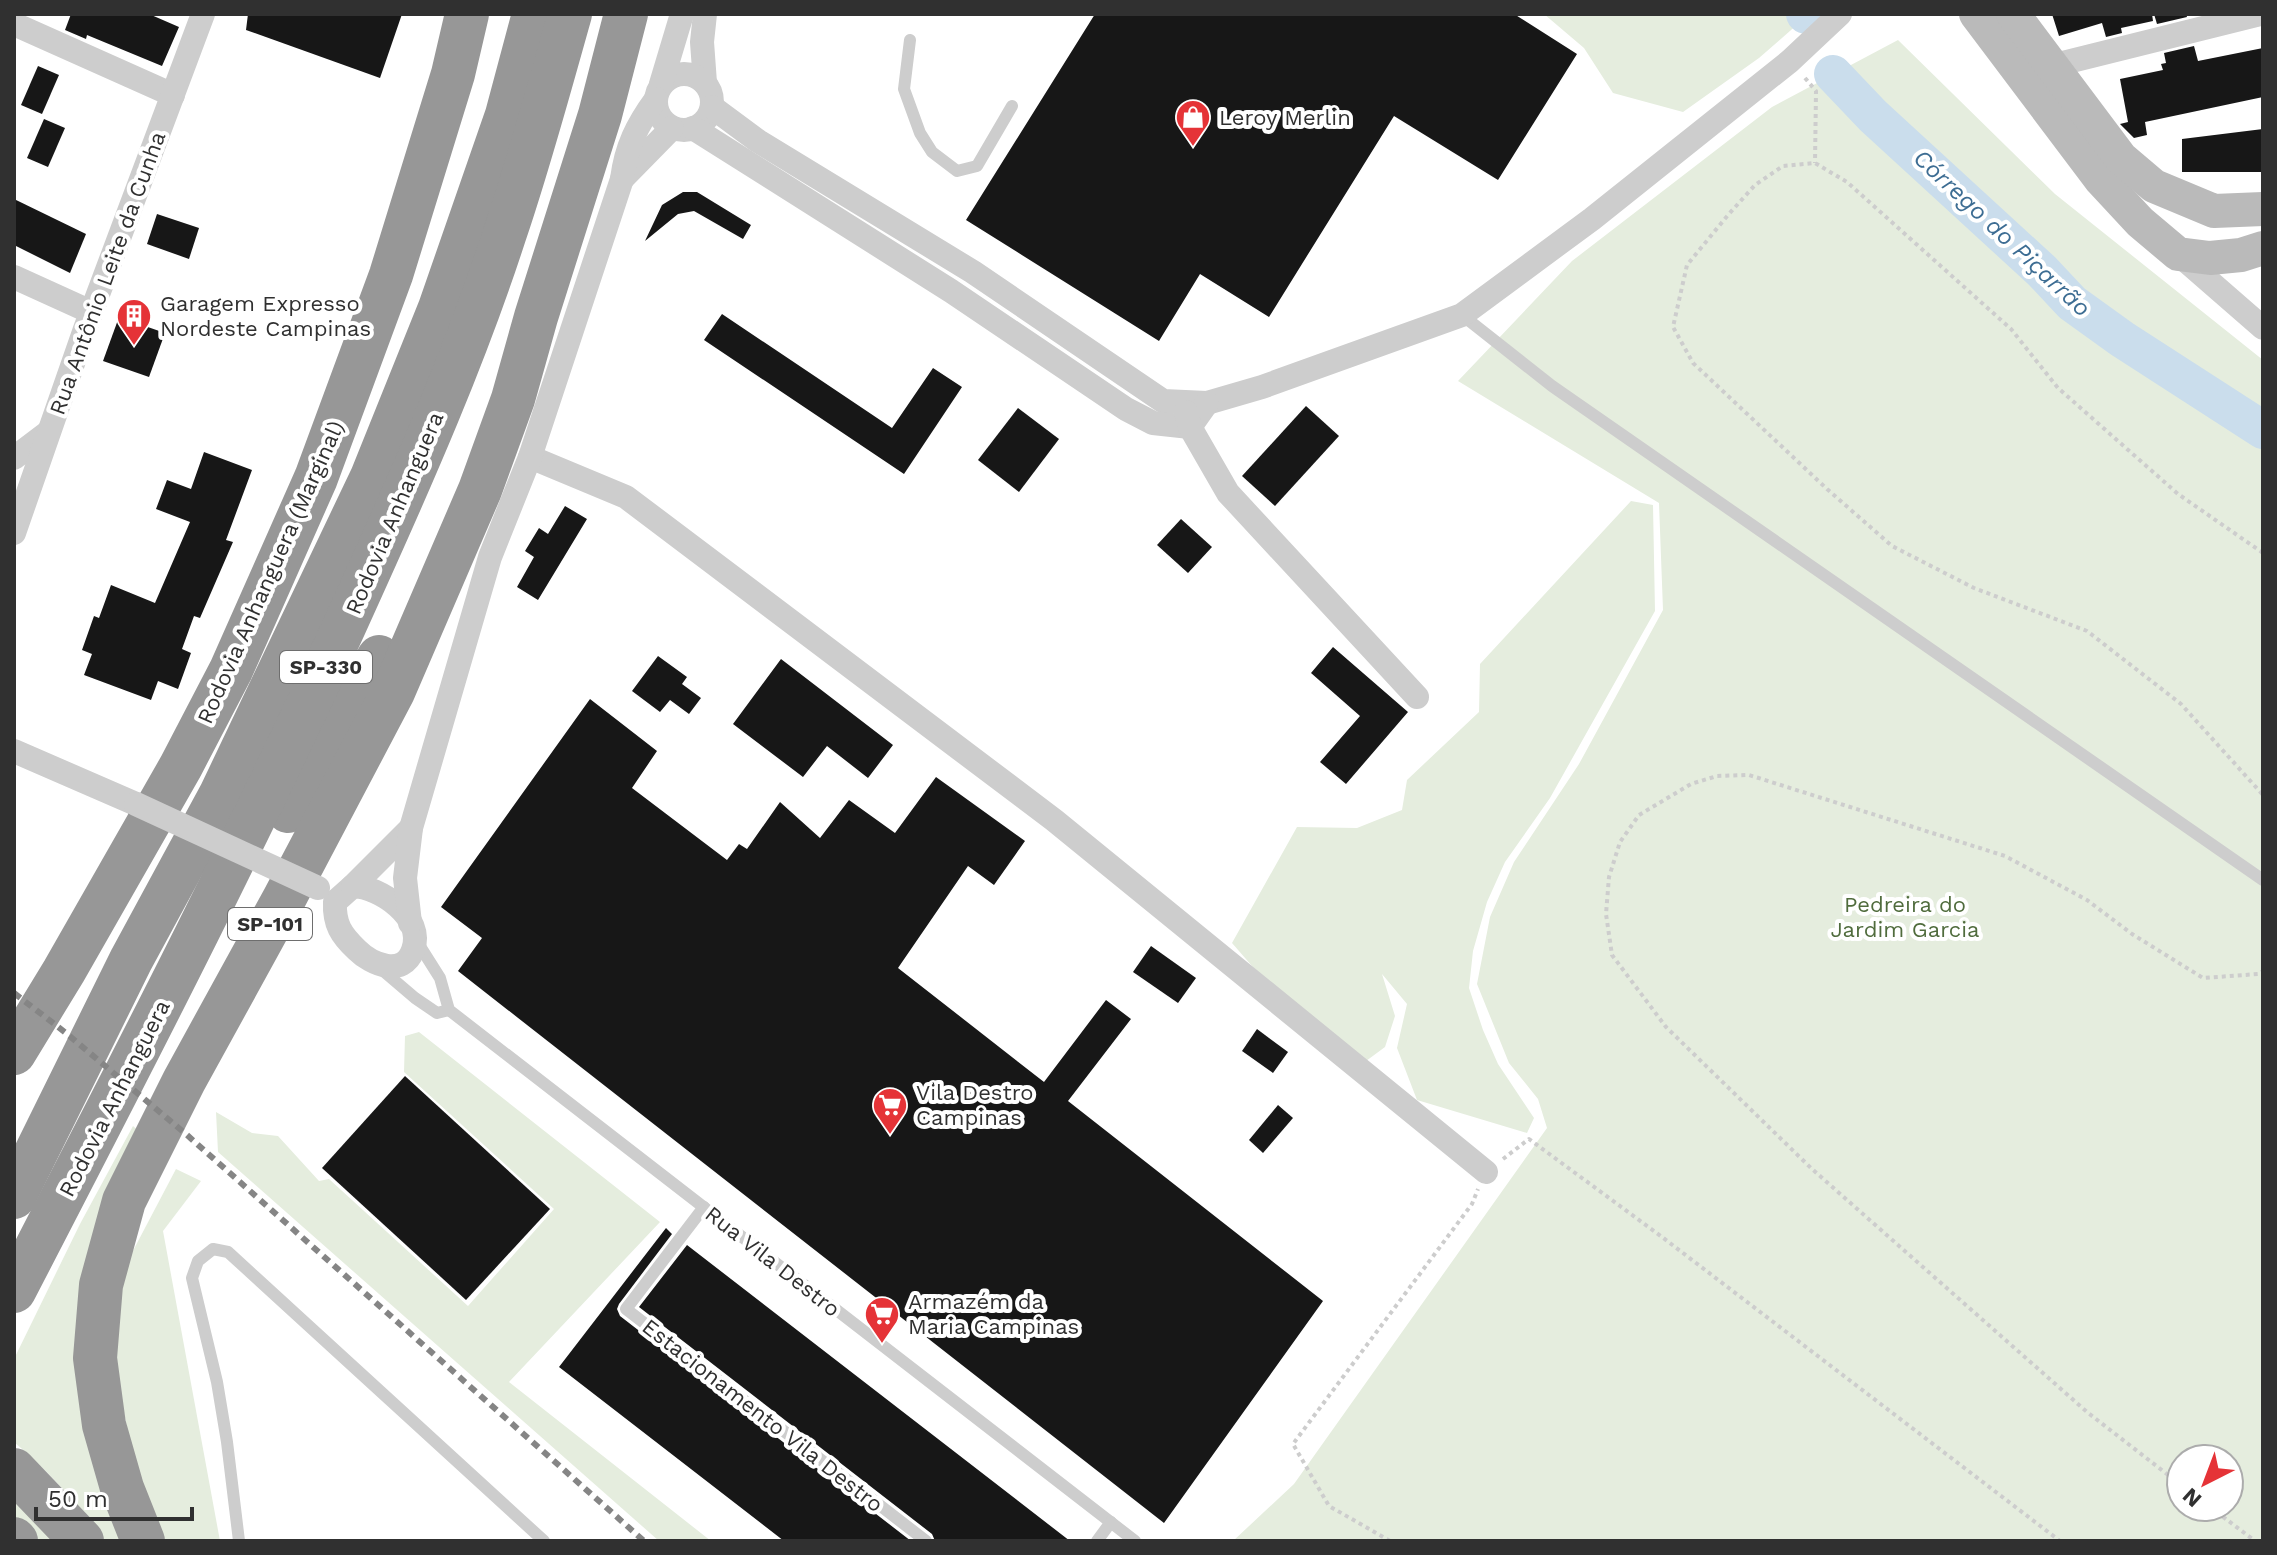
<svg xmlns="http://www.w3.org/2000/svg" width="2277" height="1555" font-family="'Work Sans',sans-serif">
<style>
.green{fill:#e5edde;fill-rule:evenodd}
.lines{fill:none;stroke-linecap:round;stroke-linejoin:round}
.river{stroke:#caddec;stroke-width:38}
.building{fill:#171717}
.path{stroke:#cdcdcd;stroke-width:4;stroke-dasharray:4 4;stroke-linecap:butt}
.lane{stroke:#cdcdcd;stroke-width:12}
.street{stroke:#cdcdcd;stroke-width:24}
.secondary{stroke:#bababa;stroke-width:34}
.highway{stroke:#979797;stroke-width:44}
.rail{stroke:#858585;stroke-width:6;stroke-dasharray:8 6;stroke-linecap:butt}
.street-bridge{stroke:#cdcdcd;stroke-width:24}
.labels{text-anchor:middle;stroke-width:8;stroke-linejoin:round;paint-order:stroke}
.shield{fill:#fff;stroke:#6e6e6e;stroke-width:2}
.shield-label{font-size:20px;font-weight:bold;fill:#303030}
.poi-label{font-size:22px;fill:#303030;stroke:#fff;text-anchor:start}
.street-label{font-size:22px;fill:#303030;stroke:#fff}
.park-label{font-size:22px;fill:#506c3d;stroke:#fff}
.water-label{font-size:24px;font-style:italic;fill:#3d6d93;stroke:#fff}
</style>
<rect width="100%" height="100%" fill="#fff"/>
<g class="green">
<polygon points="1544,14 1794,14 1799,23 1759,58 1683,112 1613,93 1584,48"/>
<path d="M1898,40L2055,194L2263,360V1541H1233L1294,1484L1547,1128L1538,1099L1509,1063L1477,984L1490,917L1514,862L1579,764L1663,610L1659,503L1458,381L1572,261L1772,107ZM2181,1459H2229V1507H2181Z"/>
<polygon points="1631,501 1653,505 1655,611 1550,798 1505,862 1487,902 1473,951 1469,988 1483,1030 1498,1064 1534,1118 1527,1133 1417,1100 1397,1048 1407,1004 1382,974 1395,1016 1385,1047 1362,1064 1272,989 1232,943 1297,827 1357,828 1402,810 1407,780 1479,712 1480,664"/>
<polygon points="419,1032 660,1222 509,1382 711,1541 659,1541 218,1152 216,1112 252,1133 278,1136 319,1181 329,1179 468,1306 554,1209 404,1072 405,1036"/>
<path d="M133,1126L144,1136L105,1230L125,1541H100C79,1503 47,1470 14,1442V1359L80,1224Z"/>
<polygon points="176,1169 201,1181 163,1231 220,1541 159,1541 133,1458 117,1377 115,1285"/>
<polygon points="14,1496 52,1541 34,1541 14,1515"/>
</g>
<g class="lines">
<g class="river">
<polyline points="1805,14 1806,15"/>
<polyline points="1833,74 1873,116 2042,271 2072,303 2122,339 2263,430"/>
</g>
</g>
<g class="building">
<polygon points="71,14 149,14 179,27 162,66 87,35 86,39 65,30"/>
<polygon points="248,14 402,14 380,78 246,30"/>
<polygon points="1095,14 1514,14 1577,54 1498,180 1394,116 1269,317 1200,274 1159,341 966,220"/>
<polygon points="2052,14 2152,14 2153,21 2121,28 2122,33 2106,37 2102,23 2059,36"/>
<polygon points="2154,14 2186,14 2187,17 2157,24"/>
<polygon points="2194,46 2198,61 2263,48 2263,97 2145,122 2147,135 2134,138 2120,124 2128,122 2120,79 2163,70 2161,64 2166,63 2164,53"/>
<polygon points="38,66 59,75 42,114 21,105"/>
<polygon points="44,119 65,128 48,167 27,158"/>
<polygon points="2263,129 2263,172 2182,172 2182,139"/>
<polygon points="683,192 697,192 751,225 743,239 694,211 678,214 645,241 662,205"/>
<polygon points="14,199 86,234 70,273 14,245"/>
<polygon points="157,214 199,228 189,259 147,244"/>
<polygon points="722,314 892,428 933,368 962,387 904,474 704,340"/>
<polygon points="119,317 165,333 149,377 103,361"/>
<polygon points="1306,406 1339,436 1275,506 1242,476"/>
<polygon points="1018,408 1059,439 1019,492 978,460"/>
<polygon points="204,452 252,470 226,540 233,542 200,618 194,616 182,649 191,653 178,689 158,681 151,700 84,675 92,654 82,650 94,616 99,618 111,585 155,603 190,522 156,509 167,480 191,489"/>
<polygon points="565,506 587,519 538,600 517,587 534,557 525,551 539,528 548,534"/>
<polygon points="1181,519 1212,547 1188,573 1157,545"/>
<polygon points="1333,647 1408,712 1346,784 1320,762 1360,716 1311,673"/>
<polygon points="658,656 687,677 682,684 701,698 689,714 670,700 660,712 632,691"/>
<polygon points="781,659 893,745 868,778 827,746 803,777 733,724"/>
<polygon points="590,699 657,751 632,788 727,860 739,844 747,849 780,802 820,838 849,800 895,833 936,777 1025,841 994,885 968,866 898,968 1044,1082 1106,1000 1131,1019 1068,1101 1323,1301 1164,1523 458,971 482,938 441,907"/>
<polygon points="1151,946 1196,978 1178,1003 1133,972"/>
<polygon points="1257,1029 1288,1052 1273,1073 1242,1051"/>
<polygon points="405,1076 550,1209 466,1300 322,1168"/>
<polygon points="1278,1105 1293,1118 1263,1153 1249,1140"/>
<polygon points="666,1228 672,1234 619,1304 617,1309 620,1316 911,1541 784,1541 559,1367"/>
<polygon points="687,1245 1070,1541 935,1541 932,1534 639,1307"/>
</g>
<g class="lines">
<g class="path">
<polyline points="1805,78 1816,91 1815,163"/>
<polyline points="2263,553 2178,494 2058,388 2011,329 1847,182 1815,163 1783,166 1755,185 1728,215 1687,265 1673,327 1693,363 1827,489 1892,546 1974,588 2087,631 2181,704 2263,795"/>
<polyline points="1503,1159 1529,1139 1662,1237 2060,1541"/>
<polyline points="2181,1485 2087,1412 1812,1169 1666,1027 1612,955 1606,914 1609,877 1620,842 1639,815 1691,784 1717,776 1749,775 2005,856 2087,900 2132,934 2203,978 2258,974 2263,971"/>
<polyline points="2210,1507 2255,1541"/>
<polyline points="1390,1541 1329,1506 1293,1444 1472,1204 1478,1189"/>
</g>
<g class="lane">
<polyline points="910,40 904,89 920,133 932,152 957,171 977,166 1012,106"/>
<polyline points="1462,315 1552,386 2263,880"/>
<polyline points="416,940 440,978 449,1010 1135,1541"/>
<polyline points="381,969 415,998 437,1013 449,1010"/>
<polyline points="704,1207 626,1309 926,1541"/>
<polyline points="239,1541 227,1442 217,1382 192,1278 198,1261 213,1249 228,1252 544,1541"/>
<polyline points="1097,1541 1111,1522"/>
</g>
<g class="street">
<polyline points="705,14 702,42 705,83"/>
<polyline points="14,24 173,95"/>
<polyline points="2051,66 2260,14"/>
<circle cx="684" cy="102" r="28"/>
<polyline points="661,84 682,14"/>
<polyline points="712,107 758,141 973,272 1163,401 1207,403 1262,387 1462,315 1592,219 1790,61 1840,14"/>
<polyline points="693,128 951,291 1126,409 1153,423 1190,427 1207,403"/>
<polyline points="622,179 672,128"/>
<polyline points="2178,254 2263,328"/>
<polyline points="14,277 91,312"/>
<polyline points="1186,412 1190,427 1228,493 1417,697"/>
<polyline points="530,457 626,497 1054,820 1486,1172"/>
<polyline points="14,458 47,433"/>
<polyline points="14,533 85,329 203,14"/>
<polyline points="14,751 136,804"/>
<path d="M353,886C380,887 425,917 413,950C403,978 371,964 357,950C341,935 334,924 335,902Z"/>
<polyline points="353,886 411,828"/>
<path d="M410,923L405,878L411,828L490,557L530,457L622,179C626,147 637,125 656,99"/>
</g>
<g class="secondary">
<polyline points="1976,14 2101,180 2140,222 2178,254 2210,258 2241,255 2263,248"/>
<polyline points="2013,14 2121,158 2154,186 2214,211 2263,209"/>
</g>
<g class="highway">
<polyline points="288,811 379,657"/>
<polyline points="14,1053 64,971 181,766 231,670 316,478 391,275 453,74 467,14"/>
<polyline points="14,1197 131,960 221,794 372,477 440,308 507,115 534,14"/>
<path d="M14,1291C134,1059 255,826 362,587C414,472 465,356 504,236C529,163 549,88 570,14"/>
<polyline points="14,1470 82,1541"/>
<polyline points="14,1539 16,1541"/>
<polyline points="143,1541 122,1488 104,1425 95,1358 101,1285 124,1201 184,1081 284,899 393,692 480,490 513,399 536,317 600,115 626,14"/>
</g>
<polyline class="rail" points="14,993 66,1033 187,1135 644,1541"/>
<polyline class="street-bridge" points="136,804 318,888"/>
</g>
<defs>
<g id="shop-pin" transform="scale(1.8)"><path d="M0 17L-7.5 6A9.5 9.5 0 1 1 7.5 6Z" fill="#e53337" stroke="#fff"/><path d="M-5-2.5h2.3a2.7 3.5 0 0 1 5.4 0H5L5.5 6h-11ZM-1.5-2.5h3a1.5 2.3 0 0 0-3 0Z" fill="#fff"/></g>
<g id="building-pin" transform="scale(1.8)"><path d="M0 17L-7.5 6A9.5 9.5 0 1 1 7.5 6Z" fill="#e53337" stroke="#fff"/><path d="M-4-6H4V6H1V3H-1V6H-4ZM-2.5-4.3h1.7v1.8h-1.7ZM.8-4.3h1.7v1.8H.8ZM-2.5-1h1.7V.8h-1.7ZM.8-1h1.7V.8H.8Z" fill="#fff"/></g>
<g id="supermarket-pin" transform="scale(1.8)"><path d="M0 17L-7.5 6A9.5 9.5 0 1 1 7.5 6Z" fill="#e53337" stroke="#fff"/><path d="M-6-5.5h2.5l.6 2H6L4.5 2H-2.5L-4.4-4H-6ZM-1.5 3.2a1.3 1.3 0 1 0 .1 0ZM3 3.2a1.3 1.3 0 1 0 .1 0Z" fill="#fff"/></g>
</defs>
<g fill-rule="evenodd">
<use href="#shop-pin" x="1193" y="117"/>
<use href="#building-pin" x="134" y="316"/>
<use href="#supermarket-pin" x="890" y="1105"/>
<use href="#supermarket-pin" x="882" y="1314"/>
</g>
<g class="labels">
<g class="shield">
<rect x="280" y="651" width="92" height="32" rx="6"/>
<rect x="228" y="908" width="84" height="32" rx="6"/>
</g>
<g class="shield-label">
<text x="326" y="674">SP-330</text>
<text x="270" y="931">SP-101</text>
</g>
<g class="poi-label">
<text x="1219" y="125">Leroy Merlin</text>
<text x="160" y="311">Garagem Expresso<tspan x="160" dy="25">Nordeste Campinas</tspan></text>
<text x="916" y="1100">Vila Destro<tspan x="916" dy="25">Campinas</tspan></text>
<text x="908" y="1309">Armazém da<tspan x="908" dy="25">Maria Campinas</tspan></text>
</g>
<g class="street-label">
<text transform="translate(107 273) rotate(-70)" y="8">Rua Antônio Leite da Cunha</text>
<text transform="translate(394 513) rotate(-67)" y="8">Rodovia Anhanguera</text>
<text transform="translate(270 572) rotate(-66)" y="8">Rodovia Anhanguera (Marginal)</text>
<text transform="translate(114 1098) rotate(-63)" y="8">Rodovia Anhanguera</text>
<text transform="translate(773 1261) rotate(38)" y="8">Rua Vila Destro</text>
<text transform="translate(763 1415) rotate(38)" y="8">Estacionamento Vila Destro</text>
</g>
<g class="park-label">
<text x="1905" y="912">Pedreira do<tspan x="1905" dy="25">Jardim Garcia</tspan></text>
</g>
<g class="water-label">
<text transform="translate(2002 233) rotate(43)" y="8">Córrego do Piçarrão</text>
</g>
</g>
<rect width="2277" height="1555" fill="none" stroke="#303030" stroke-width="32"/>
<g transform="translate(2205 1483) rotate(222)"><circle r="38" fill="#ffffff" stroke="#acacac" stroke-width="2"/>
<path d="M0-6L14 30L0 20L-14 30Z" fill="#e53337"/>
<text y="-12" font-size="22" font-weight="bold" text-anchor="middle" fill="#303030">N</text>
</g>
<path d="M36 1507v12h156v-12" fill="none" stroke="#303030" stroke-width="4"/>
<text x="48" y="1507" font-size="24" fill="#303030" stroke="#ffffff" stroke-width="6" paint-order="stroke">50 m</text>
</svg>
